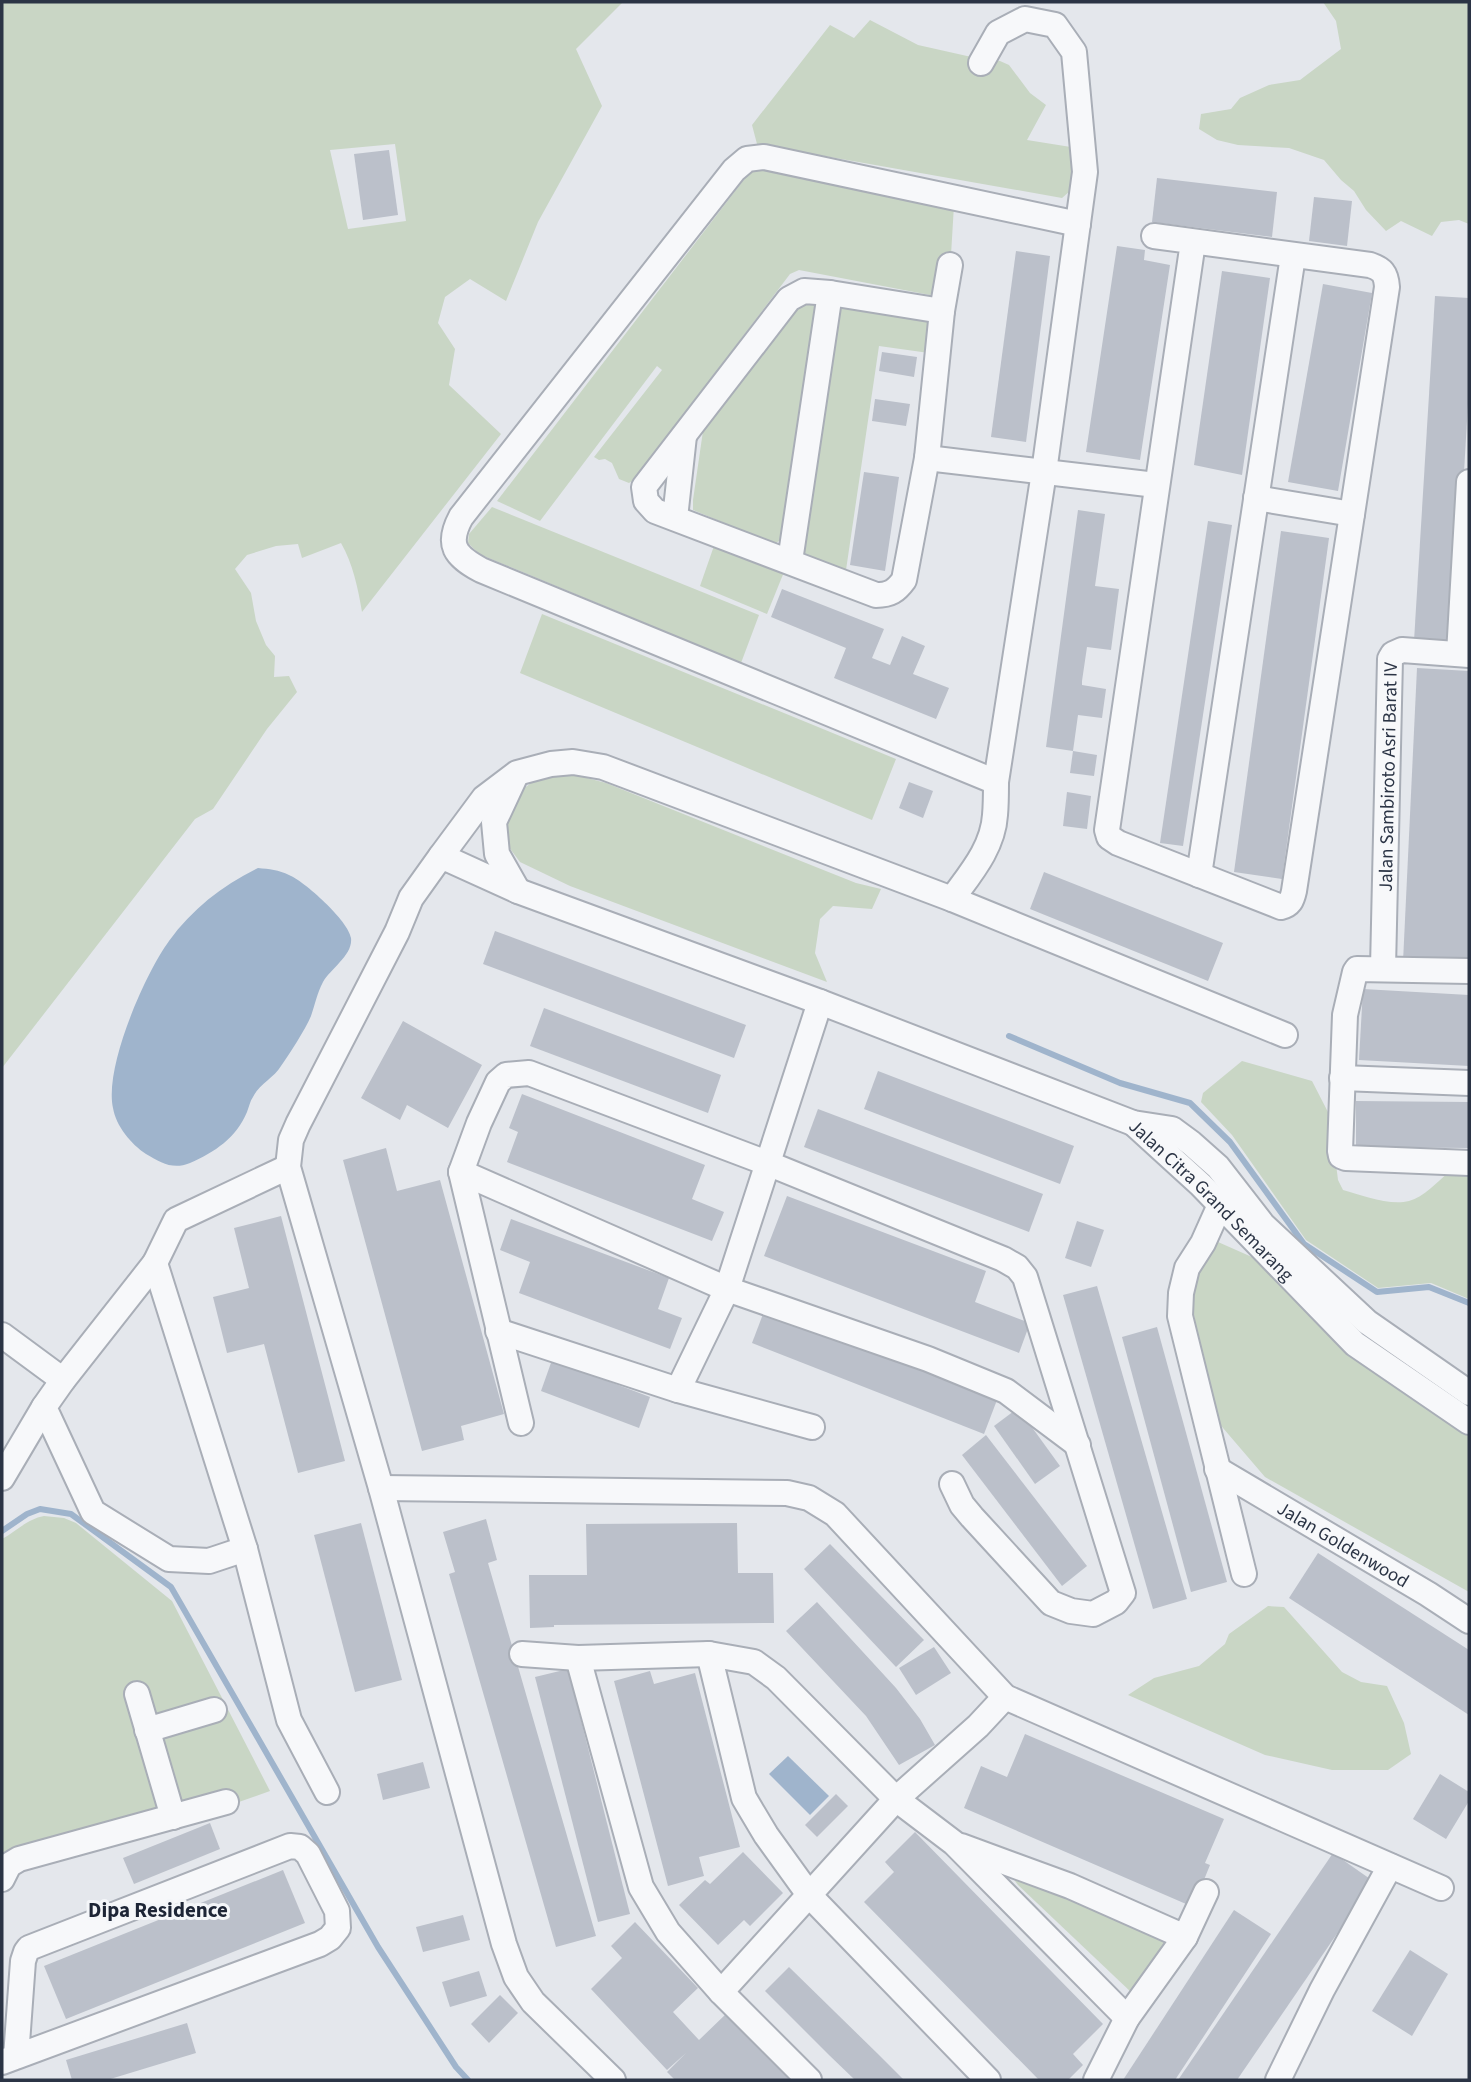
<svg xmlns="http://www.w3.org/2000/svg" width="1471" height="2082" font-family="'Source Sans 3',sans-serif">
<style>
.green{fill:#c9d6c5;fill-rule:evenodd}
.water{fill:#9fb4cc}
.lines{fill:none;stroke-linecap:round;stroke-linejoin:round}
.stream{stroke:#9fb4cc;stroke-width:6}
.building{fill:#bbc0ca}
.street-casing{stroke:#a9aeb7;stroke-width:28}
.street{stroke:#f7f8fa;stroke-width:24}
.labels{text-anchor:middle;stroke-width:6;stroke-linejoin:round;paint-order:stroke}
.street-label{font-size:19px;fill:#2b3445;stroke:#f4f6f9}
.neighbourhood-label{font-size:21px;font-weight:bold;fill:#1d2536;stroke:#f4f6f9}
</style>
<rect width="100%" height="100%" fill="#e4e7ec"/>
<g class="green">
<path d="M2,2H623L576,49L602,106L538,222L506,301L470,279L445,297L438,323L455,349L449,385L501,434L362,612C358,588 353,564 341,543L302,558L298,544L276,546L247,555L235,569L251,593L256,621L266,645L275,656L274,677L289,676L297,692L267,729L213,809L195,819L2,1068ZM395,144L406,221L348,229L330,150Z"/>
<polygon points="1323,2 1469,2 1469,224 1459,220 1441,222 1432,236 1401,221 1386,231 1366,210 1354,191 1341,180 1324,160 1289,148 1238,145 1217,140 1199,129 1201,114 1231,109 1240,98 1269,85 1300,80 1341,49 1336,21"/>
<polygon points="870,20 918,45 967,56 1000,61 1009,65 1030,93 1046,105 1027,140 1077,148 1070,191 1062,198 757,144 752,125 830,25 854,38"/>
<polygon points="759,169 954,205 951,255 938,261 937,291 930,295 799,270 790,274 635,479 629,483 619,479 612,463 605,459 599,460 594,457 662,370 657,366 540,521 497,501 749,173"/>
<polygon points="800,301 817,301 780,540 775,544 693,510 693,500 704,424"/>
<polygon points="845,303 930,321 929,353 879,346 846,570 842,572 807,558 804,552 840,309"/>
<polygon points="492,507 759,615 741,663 479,554 468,543 469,534"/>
<polygon points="715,543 784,572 767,614 700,586"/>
<polygon points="542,614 896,759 872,820 520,673"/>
<polygon points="572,774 606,783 856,883 881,889 872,909 833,906 820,919 815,953 827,982 570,886 520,862 508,846 504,830 515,795 535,780"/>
<path d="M1242,1061L1312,1081L1330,1116L1338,1180L1343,1190C1362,1195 1389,1206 1409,1201C1424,1197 1437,1182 1449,1172L1469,1174V1299L1431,1283L1378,1288L1306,1240L1232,1135L1201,1102L1203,1093Z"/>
<polygon points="1218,1242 1261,1261 1343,1350 1469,1434 1469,1592 1265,1477 1217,1421 1200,1357 1190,1287"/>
<path d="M44,1516L64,1518L76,1523L172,1601L270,1791L179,1823L2,1870V1539C17,1531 27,1519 44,1516Z"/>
<polygon points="1268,1606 1284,1607 1342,1672 1361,1682 1387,1686 1404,1723 1411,1754 1388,1770 1332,1770 1265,1755 1128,1695 1154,1678 1199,1666 1225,1644 1229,1634"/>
<polygon points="1023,1876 1165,1940 1162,1948 1132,1993 1018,1885 1012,1877"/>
</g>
<g class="water">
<path d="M258,868C269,869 279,870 289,875C304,881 349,921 351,938C353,955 331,968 323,982C317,993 315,1005 311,1016C305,1030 290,1053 281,1066C274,1078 259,1084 253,1097C250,1101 249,1107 247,1112C236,1138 215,1152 190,1163C173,1170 161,1163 146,1154C131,1144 116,1126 113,1108C104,1067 145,974 169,941C192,909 223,885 258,868Z"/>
<polygon points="788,1756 829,1796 810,1815 769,1774"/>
</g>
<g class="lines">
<g class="stream">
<polyline points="1009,1036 1120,1083 1190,1103 1230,1142 1304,1244 1377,1292 1429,1287 1469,1303"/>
<polyline points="2,1531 27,1514 40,1509 71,1514 171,1587 378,1947 456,2067 468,2080"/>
</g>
</g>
<g class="building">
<polygon points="389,150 398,215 363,220 354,154"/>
<polygon points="1157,178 1277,192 1272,237 1152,222"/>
<polygon points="1314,197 1352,201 1347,246 1309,241"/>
<polygon points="1117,246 1145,250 1144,260 1170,265 1140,460 1086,452"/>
<polygon points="1016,251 1050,256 1026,442 991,437"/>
<polygon points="1222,271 1270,278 1242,475 1194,465"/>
<polygon points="1323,284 1372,293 1338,491 1288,482"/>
<polygon points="1435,296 1469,298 1469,387 1454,643 1414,641"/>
<polygon points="882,352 917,357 914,377 879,371"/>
<polygon points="875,399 910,404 906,426 872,421"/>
<polygon points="864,472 899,477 885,571 850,565"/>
<polygon points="1078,510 1105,514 1095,586 1119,589 1111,650 1087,647 1082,681 1082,685 1106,689 1102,718 1078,715 1073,751 1046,747"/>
<polygon points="1208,521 1232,525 1183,846 1160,843"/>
<polygon points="1281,531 1329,538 1282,879 1234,872"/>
<polygon points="782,589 884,629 872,658 890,665 902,636 925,646 913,674 949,688 936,719 834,678 846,648 771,617"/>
<polygon points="1417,668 1469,671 1469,966 1403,962"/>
<polygon points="1073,751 1097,755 1094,776 1070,773"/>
<polygon points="909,782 933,791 923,818 899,808"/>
<polygon points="1067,792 1091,796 1087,829 1063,826"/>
<polygon points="1044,872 1223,943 1208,981 1030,909"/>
<polygon points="495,931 746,1025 734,1058 483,964"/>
<polygon points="1363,989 1469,995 1469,1066 1359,1060"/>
<polygon points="544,1008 721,1075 708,1113 530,1046"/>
<polygon points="403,1021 482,1065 448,1128 407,1105 400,1120 361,1098"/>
<polygon points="878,1071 1074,1146 1060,1184 864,1109"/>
<polygon points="522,1094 705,1165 692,1199 724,1212 712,1241 507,1162 518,1132 509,1128"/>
<polygon points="1356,1101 1469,1102 1469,1148 1356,1147"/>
<polygon points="818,1109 1043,1194 1029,1232 804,1147"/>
<polygon points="386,1148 397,1191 440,1180 504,1414 461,1426 464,1440 422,1451 343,1160"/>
<polygon points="787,1196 986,1271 975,1302 1030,1323 1019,1353 764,1256"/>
<polygon points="281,1216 345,1461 298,1473 264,1344 227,1353 213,1297 249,1288 234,1228"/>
<polygon points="511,1219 669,1278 658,1309 682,1318 670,1349 519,1293 530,1262 500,1250"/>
<polygon points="1077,1221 1104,1230 1091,1267 1065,1258"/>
<polygon points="1097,1286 1187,1599 1153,1609 1063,1295"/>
<polygon points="765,1309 997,1400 984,1434 752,1343"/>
<polygon points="1157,1327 1227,1582 1191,1592 1122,1337"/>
<polygon points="552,1360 650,1397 639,1428 541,1391"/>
<polygon points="1018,1408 1060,1466 1035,1484 994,1426"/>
<polygon points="986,1435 1087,1566 1062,1586 962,1455"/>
<polygon points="486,1519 497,1560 488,1563 596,1936 556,1947 449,1574 455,1572 443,1532"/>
<polygon points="361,1523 402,1680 355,1692 314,1535"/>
<polygon points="737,1523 738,1573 773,1573 774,1623 554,1625 554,1627 530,1628 529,1575 587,1575 586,1524"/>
<polygon points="830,1544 924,1640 896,1667 804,1569"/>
<polygon points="1318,1553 1469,1650 1469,1715 1289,1598"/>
<polygon points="817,1602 896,1688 920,1719 935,1745 899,1765 866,1716 786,1631"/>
<polygon points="934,1647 951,1673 916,1695 899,1668"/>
<polygon points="568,1669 630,1914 598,1922 535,1677"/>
<polygon points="650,1671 654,1684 695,1673 740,1847 699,1857 704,1876 668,1886 614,1681"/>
<polygon points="1025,1734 1224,1819 1205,1863 1210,1865 1193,1907 964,1808 981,1766 1007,1777"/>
<polygon points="423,1762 430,1788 383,1800 377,1774"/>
<polygon points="1440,1774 1469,1792 1469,1801 1446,1839 1413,1819"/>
<polygon points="836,1794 848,1806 817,1837 805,1825"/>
<polygon points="210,1823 220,1849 134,1884 123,1858"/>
<polygon points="915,1832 1103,2024 1073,2054 1083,2065 1068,2080 1039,2080 864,1902 894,1872 885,1862"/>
<polygon points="743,1852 783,1893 750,1926 744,1920 718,1945 679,1905 705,1880 710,1884"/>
<polygon points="1333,1853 1373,1881 1237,2080 1178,2080"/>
<polygon points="283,1870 305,1923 66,2019 44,1966"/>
<polygon points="1234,1910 1271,1934 1256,1957 1175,2080 1123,2080"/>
<polygon points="463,1915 470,1940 423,1952 416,1927"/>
<polygon points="635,1922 698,1988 673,2012 699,2040 727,2013 794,2080 675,2080 667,2072 686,2053 667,2070 591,1989 622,1958 611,1946"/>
<polygon points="1410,1950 1448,1974 1412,2036 1372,2011"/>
<polygon points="789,1967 879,2055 904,2080 855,2080 829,2055 765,1991"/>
<polygon points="479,1971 487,1996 450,2007 442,1982"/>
<polygon points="500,1995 518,2013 489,2043 471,2024"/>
<polygon points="187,2023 196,2053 107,2080 72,2080 66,2060"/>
</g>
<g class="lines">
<g class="street-casing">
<g id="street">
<path d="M1154,236L1370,265C1382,269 1386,273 1387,287L1294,891C1292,900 1290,905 1281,907L1118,843L1109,837L1107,830L1193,242"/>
<path d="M804,291L830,293L942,311L927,458L904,580C896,591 890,595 876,595L655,511L646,501L644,487L789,299Z"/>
<polyline points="942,311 950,265"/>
<polyline points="927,458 1156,485"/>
<polyline points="1256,498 1352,514"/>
<polyline points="675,518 684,436"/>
<polyline points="790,561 830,293"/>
<polyline points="1459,654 1469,482"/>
<polyline points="515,777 494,822 497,854 518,891"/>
<path d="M996,782L481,570C455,556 446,545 461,517L734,170L747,159L764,157L1078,224"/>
<polyline points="441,856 484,798 517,773 551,764 573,762 603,767 952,899 1285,1035"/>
<polyline points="1199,875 1293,256"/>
<path d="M952,899C970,874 993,848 995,815C996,804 996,793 996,782L1044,472L1085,172L1074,52L1055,25L1025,19L998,33L981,63"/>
<path id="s1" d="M1383,968L1390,659L1393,654L1402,650L1469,655"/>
<polyline points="1469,971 1357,969 1355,972 1345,1015 1340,1151 1341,1156 1346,1158 1469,1163"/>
<polyline points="1342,1078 1469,1083"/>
<path id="s2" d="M1133,1123L1201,1185L1355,1344L1469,1422"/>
<polyline points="288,1167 176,1220 155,1263 245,1549 289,1720 327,1792"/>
<polyline points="461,1172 727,1289 928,1359 1006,1391 1078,1445"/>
<polyline points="1220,1205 1203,1243 1187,1268 1181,1293 1180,1316 1244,1574"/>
<polyline points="155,1263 63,1380 44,1407 93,1512 169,1559 209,1561 245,1549"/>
<polyline points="498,1331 678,1390 812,1427"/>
<polyline points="2,1335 63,1380"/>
<polyline points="678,1390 727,1289 820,1002"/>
<polyline points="521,1423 461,1172 479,1123 498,1082 506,1075 529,1073 767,1163 1003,1259 1017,1267 1025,1277 1123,1593 1116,1602 1093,1614 1071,1611 1051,1603 972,1517 962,1505 952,1484"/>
<path id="s3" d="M1217,1469L1428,1594L1469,1621"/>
<polyline points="2,1478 44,1407"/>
<polyline points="381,1488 787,1493 809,1498 835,1514 1005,1697 1441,1888"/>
<polyline points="522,1654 578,1658 709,1654 754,1662 776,1678 896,1799 954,1843 1127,2018"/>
<polyline points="709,1654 744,1798 766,1835 810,1896 988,2080"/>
<polyline points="578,1658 641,1887 668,1932 721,1992 809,2080"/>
<polyline points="137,1694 173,1817"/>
<polyline points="147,1730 214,1710"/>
<polyline points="961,1846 1070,1886 1185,1937"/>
<polyline points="2,1879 9,1865 19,1859 226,1802"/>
<polyline points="721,1992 896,1799 978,1726 1005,1697"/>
<polyline points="2,2062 320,1944 330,1938 338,1928 337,1911 308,1854 300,1847 290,1846 29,1948 26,1952 23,1961 16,2057"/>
<polyline points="613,2080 533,2002 516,1977 504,1944 381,1488 288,1167 291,1140 298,1124 397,932 411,898 441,856 518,891 820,1002 1133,1123 1172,1129 1191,1143 1218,1167 1263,1225 1367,1322 1469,1393"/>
<polyline points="1096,2080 1127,2018 1185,1937 1206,1892"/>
<polyline points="1278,2080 1322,1990 1390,1866"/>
</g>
</g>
<use href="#street" class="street"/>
</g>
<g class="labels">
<g class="street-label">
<text dy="7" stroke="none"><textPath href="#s1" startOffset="191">Jalan Sambiroto Asri Barat IV</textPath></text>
<text dy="7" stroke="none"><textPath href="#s2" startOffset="110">Jalan Citra Grand Semarang</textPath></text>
<text dy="7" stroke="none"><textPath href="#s3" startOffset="147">Jalan Goldenwood</textPath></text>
</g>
<g class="neighbourhood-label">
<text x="158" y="1917">Dipa Residence</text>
</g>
</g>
<rect width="1471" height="2082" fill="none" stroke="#2b3445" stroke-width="7"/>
</svg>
